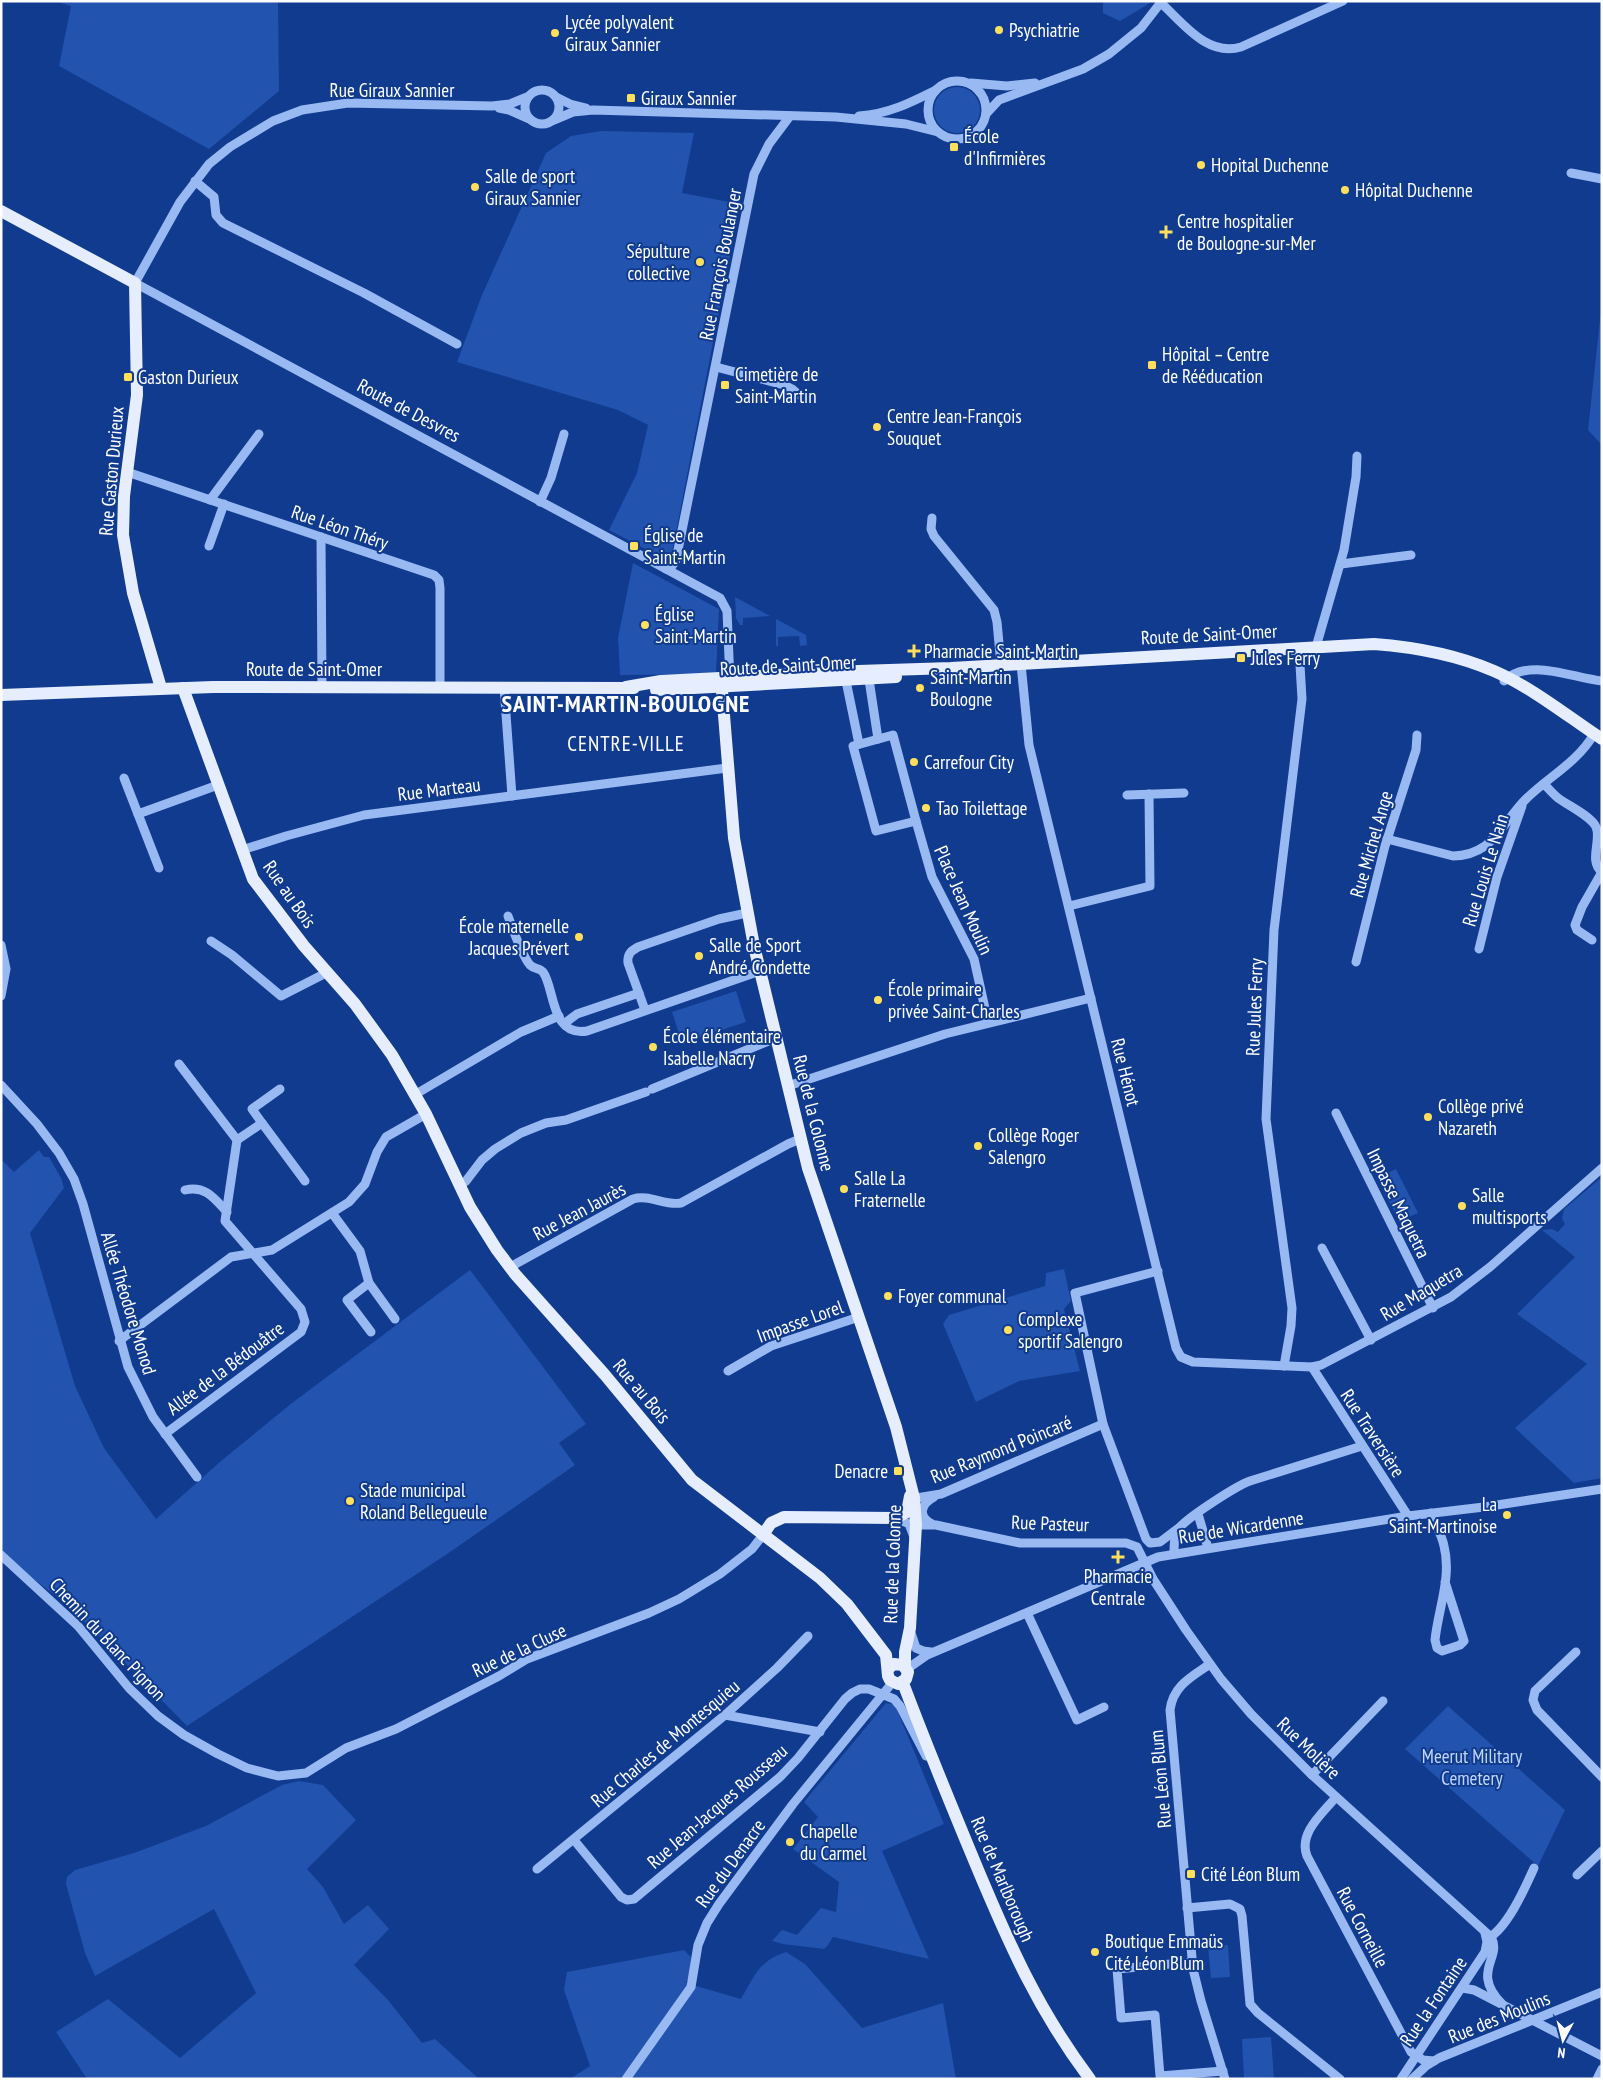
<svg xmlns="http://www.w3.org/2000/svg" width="1603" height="2080" font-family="'PT Sans Narrow',sans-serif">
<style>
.green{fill:#2253ae}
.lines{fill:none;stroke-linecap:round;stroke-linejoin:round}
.minor{stroke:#99b9f3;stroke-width:9}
.major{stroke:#e5edff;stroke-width:12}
.poi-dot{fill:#ffdf5b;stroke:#103b8f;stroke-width:2}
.labels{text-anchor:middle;stroke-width:4;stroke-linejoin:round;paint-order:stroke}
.poi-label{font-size:19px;fill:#fff;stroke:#103b8f;text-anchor:start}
.street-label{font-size:19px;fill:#fff;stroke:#103b8f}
.park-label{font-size:19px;fill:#c1d6fd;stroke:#103b8f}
.quarter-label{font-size:21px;letter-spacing:1px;fill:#fff;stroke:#103b8f}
.district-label{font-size:24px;font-weight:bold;letter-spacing:1px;fill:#fff;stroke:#103b8f}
</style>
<rect width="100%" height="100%" fill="#103b8f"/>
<g class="green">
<polygon points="54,1 278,1 279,91 209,149 59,66 71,6"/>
<polygon points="1103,1 1148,1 1150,3 1120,21 1103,13"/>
<circle cx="957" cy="110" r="23"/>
<polygon points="601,131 694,133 682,193 740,204 671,558 665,556 664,559 609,530 637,473 648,425 618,410 457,362 482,295 546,153 571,136"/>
<polygon points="1602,301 1602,445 1588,430"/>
<polygon points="633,563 719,609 716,674 620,675 618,638"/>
<polygon points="735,597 770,616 743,618 743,625 740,625 736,618"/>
<polygon points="776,619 806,635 807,645 800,646 799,636 778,637 778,646 776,646"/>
<polygon points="736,991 746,1022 682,1043 672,1012"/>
<polygon points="39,1150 44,1157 49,1157 61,1178 64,1188 30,1233 75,1386 104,1448 156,1519 221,1461 292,1403 470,1270 586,1424 559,1443 575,1465 453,1550 187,1726 69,1606 23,1571 1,1550 1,1159 14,1172"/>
<polygon points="1396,1169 1418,1213 1399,1221 1377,1178"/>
<polygon points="1602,1177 1602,1478 1574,1483 1515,1428 1587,1364 1517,1314 1575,1257 1542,1230 1552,1229 1558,1232 1565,1224 1562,1219 1564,1209"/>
<polygon points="1064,1269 1071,1301 1064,1309 1080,1371 1019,1381 976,1402 943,1324 949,1315 1045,1286 1046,1273"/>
<polygon points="886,1703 895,1705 944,1824 882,1851 929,1959 833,1937 828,1945 824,1949 783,1944 772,1941 782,1930 797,1935 821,1908 836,1912 839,1882 793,1849 818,1817 804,1802"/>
<polygon points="1448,1706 1565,1810 1538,1866 1405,1749"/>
<polygon points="299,1781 323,1785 356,1820 307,1869 323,1887 344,1924 368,1905 389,1929 354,1965 388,2000 422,2043 435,2039 479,2079 87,2079 56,2032 108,1999 180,2058 256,1993 214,1909 95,1976 85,1953 66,1884 67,1877 75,1870 134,1853 206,1826 282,1785"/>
<polygon points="1228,1945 1230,1977 1211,1978 1208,1946"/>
<path d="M684,1950L691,1957L689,1977L686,1983L741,1999C755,1975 759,1961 786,1952L805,1964L862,2028L943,2003L956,2079H570L590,2066L564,1990L567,1972Z"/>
<polygon points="1271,2037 1274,2079 1244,2079 1242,2039"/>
</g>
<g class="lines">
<g class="minor">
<path d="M1161,3C1183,23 1207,57 1241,47L1343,1"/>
<circle cx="957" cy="110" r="29"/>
<polyline points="971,83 1007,86 1035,83"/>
<circle cx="542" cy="107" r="17"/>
<polyline points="527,97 510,104 492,106 348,103 302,110 273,121 230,147 209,164 180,202 135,283 720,598 727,611 730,681"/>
<polyline points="556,97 570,104 586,108"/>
<polyline points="499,108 509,110 529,119"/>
<polyline points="986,114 999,100 1083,69 1109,54 1141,28 1162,1"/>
<path d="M859,116C888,114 910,103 936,90"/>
<polyline points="554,120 573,112 593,110 836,117 906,124 938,132"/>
<polyline points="1571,173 1602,179"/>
<polyline points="195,181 214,197 216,215 223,223 364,293 457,344"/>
<polyline points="716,367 784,385 792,389 799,395"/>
<polyline points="127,472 434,575 439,580 440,588 440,687"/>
<polyline points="210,500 259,434"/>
<polyline points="540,502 551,478 564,434"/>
<polyline points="932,518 931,529 934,536 994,610 997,622 1001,665"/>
<polyline points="321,537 322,688"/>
<polyline points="209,546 224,504"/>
<polyline points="1341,564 1411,555"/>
<polyline points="666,569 672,566 676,560 754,174 769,144 790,116"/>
<polyline points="1316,647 1344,550 1356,477 1357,456"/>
<polyline points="1021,664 1029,745 1176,1348 1181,1357 1193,1362 1312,1367 1321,1365 1451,1297 1490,1267 1602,1168"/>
<polyline points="868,673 878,739"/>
<polyline points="845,676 859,744"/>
<path d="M1504,681C1529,657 1572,678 1602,681"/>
<polyline points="504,687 512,796"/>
<polygon points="893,735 916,821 876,831 853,746"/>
<polyline points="124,778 159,868"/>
<path d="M1544,784C1548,788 1553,794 1558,798C1567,805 1591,816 1596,827C1602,840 1588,861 1602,872"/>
<polyline points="1127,795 1184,793"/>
<polyline points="138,814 218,785"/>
<polyline points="916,821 932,877 974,959 988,1022"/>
<path d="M1387,839L1453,856C1465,856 1475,853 1485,846C1501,834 1511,814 1525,800C1548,777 1577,763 1594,734"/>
<polyline points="242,850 286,836 364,815 727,768"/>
<polyline points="1069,906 1150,886 1149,794"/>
<path d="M508,916C513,929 521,954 530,965C534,969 540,968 543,972C555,988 550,1037 587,1031L760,971"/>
<polyline points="1592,940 1577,930 1575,925 1582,907 1602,872"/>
<polyline points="211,941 232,955 281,996 328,972"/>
<polyline points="1,945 6,969 1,996"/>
<polyline points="1479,949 1497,877 1522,806"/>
<polyline points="1356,962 1385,846 1416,750 1417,735"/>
<path d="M645,1010L628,963C627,954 631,951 638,947L719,919L747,913"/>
<polyline points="565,1023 577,1014 639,993"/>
<polyline points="1,1085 37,1124 59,1153 74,1179 83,1204 128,1367 153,1417 197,1477"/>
<polyline points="788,1086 945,1034 1091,998"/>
<polyline points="652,1089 776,1038"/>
<polyline points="416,1094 521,1032 559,1016"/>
<polyline points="1336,1113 1433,1308"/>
<polyline points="262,1123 305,1181"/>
<polyline points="237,1140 262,1123 252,1109 280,1089"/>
<polyline points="459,1186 466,1181 482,1160 495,1149 521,1133 546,1123 566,1120 646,1092"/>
<path d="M185,1190C205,1185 214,1198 227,1212"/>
<polyline points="332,1213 360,1251 369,1283 395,1319"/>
<polyline points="1322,1248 1371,1340"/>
<path d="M510,1267L633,1199C649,1194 665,1206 681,1203L788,1144L800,1139"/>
<polyline points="1158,1271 1075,1293 1103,1424 1146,1539 1150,1543 1160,1542 1180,1527"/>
<polyline points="369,1283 347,1300 371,1332"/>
<polyline points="119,1341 231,1257 272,1250 349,1202 365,1184 377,1152 386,1137 426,1114"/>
<polyline points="1284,1366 1291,1326 1292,1308 1266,1119 1274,930 1302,699 1299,648"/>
<polyline points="1312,1367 1408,1516"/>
<polyline points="728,1371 771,1346 859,1317"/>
<polyline points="165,1434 301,1332 305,1322 301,1309 225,1221 237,1140 179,1064"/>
<polyline points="910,1499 941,1494 1103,1424"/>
<path d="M1431,1513C1435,1524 1442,1535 1444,1546C1452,1577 1438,1610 1435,1640L1437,1648L1442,1651L1460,1645L1464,1641L1445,1582"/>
<polyline points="1198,1514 1208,1548"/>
<polyline points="896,1518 909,1524 914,1537"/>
<path d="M932,1524C917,1516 921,1504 934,1497"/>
<path d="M916,1525H936L1020,1543H1126L1137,1547L1153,1579L1186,1630L1221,1679L1251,1714L1312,1775L1491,1937C1503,1958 1470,1971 1502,2004"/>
<path d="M1174,1554C1174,1545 1174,1534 1180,1527C1190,1516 1236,1486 1250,1481L1362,1446"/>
<polyline points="1,1555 78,1626 129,1688 158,1716 184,1735 218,1754 247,1768 278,1776 306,1773 346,1748 396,1729 499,1676 527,1659 649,1613 679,1599 720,1574 752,1549 763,1535"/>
<polyline points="1027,1613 1077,1720 1104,1707"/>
<polyline points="911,1633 916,1648 923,1651 931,1652"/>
<polyline points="1576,1652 1535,1691 1533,1700 1537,1710 1602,1777"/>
<path d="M1210,1664C1191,1677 1173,1686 1170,1710L1193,1969L1201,2001L1225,2079"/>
<polyline points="907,1669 927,1655 1158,1557 1408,1516 1484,1507 1602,1489"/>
<polyline points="725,1715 820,1732"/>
<polyline points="1312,1775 1383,1701"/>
<path d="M1336,1797C1323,1813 1298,1833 1307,1856L1411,2052L1423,2060L1434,2061"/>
<polyline points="574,1840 621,1897 627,1900 634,1899 780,1777 798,1758 845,1699 852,1693 860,1689 869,1689 894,1699 900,1706 926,1756"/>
<polyline points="537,1869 725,1715 777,1668 808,1636"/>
<polyline points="1577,1875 1602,1851"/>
<polyline points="1187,1908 1230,1904 1240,1909 1242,1916 1250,2004 1258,2013 1340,2079"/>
<path d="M1487,1939C1507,1929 1525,1888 1534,1868"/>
<polyline points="1192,1962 1117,1969 1121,2018 1155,2015 1160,2076 1223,2071"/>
<polyline points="1462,1988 1474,1990 1602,2056"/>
<polyline points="626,2079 691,1987 698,1945 707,1923 719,1904 793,1804 892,1683"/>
<polyline points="1401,2079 1485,1952 1487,1942 1485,1933"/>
<polyline points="1412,2079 1426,2066 1439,2058 1602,1992"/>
<polyline points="1597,2079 1602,2069"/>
</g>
<g class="major">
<polyline points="1,211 135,283 137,395 124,496 123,535 133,593 161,688"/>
<polyline points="721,678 734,838 754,946 808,1168 896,1427 914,1498 916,1525 910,1628 905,1652 905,1666"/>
<path d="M626,687L661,681L858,671L951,668L1374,644C1414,647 1457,655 1494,671C1533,688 1567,716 1602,739"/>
<polyline points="183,688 253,879 304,946 355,1004 392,1055 426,1114 470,1207 497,1250 515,1274 605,1375 692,1480 820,1578 847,1604 886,1655 888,1676 890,1680 898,1684 906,1679 908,1672 903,1665 894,1664 888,1669"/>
<polyline points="656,690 896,677"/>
<polyline points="1,695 213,687 634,688"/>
<polyline points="763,1535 771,1523 784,1517 896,1518 907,1512 910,1496"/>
<path d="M903,1683C926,1744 951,1805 976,1865C1009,1944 1038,2010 1090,2079"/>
</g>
</g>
<g class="poi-dot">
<circle cx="999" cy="30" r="5"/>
<circle cx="555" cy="33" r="5"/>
<rect x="626" y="93" width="10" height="10" rx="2.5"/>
<rect x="949" y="142" width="10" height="10" rx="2.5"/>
<circle cx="1201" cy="165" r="5"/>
<circle cx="475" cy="187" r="5"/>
<circle cx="1345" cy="190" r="5"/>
<path d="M1163.5 224.5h5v5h5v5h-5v5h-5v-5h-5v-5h5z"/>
<circle cx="700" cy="262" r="5"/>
<rect x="1147" y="360" width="10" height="10" rx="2.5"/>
<rect x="123" y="372" width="10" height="10" rx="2.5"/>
<rect x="720" y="380" width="10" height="10" rx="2.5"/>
<circle cx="877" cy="427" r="5"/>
<rect x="629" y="541" width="10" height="10" rx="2.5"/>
<circle cx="645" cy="625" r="5"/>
<path d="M911.5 643.5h5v5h5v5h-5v5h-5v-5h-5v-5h5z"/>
<rect x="1236" y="653" width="10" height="10" rx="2.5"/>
<circle cx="920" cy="688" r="5"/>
<circle cx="914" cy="762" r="5"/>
<circle cx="926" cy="808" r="5"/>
<circle cx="579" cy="937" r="5"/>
<circle cx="699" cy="956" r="5"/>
<circle cx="878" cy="1000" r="5"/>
<circle cx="653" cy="1047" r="5"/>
<circle cx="1428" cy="1117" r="5"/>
<circle cx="978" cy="1146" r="5"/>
<circle cx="844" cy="1189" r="5"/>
<circle cx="1462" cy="1206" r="5"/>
<circle cx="888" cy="1296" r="5"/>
<circle cx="1008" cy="1330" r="5"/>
<rect x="893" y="1466" width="10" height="10" rx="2.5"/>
<circle cx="350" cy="1501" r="5"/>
<circle cx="1507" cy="1515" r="5"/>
<path d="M1115.5 1549.5h5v5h5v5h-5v5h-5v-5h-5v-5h5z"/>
<circle cx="790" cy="1842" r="5"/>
<rect x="1186" y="1869" width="10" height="10" rx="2.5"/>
<circle cx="1095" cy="1952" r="5"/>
</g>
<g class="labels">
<g class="poi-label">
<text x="565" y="29">Lycée polyvalent<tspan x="565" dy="22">Giraux Sannier</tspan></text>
<text x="1009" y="37">Psychiatrie</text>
<text x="641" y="105">Giraux Sannier</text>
<text x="964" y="143">École<tspan x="964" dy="22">d'Infirmières</tspan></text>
<text x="1211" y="172">Hopital Duchenne</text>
<text x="485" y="183">Salle de sport<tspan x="485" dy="22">Giraux Sannier</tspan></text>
<text x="1355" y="197">Hôpital Duchenne</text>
<text x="1177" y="228">Centre hospitalier<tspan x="1177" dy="22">de Boulogne-sur-Mer</tspan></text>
<text x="690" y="258" text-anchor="end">Sépulture<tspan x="690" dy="22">collective</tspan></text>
<text x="1162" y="361">Hôpital – Centre<tspan x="1162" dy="22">de Rééducation</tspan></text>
<text x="735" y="381">Cimetière de<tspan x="735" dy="22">Saint-Martin</tspan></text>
<text x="138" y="384">Gaston Durieux</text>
<text x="887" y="423">Centre Jean-François<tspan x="887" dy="22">Souquet</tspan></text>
<text x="644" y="542">Église de<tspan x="644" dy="22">Saint-Martin</tspan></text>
<text x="655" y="621">Église<tspan x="655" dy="22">Saint-Martin</tspan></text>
<text x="924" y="658">Pharmacie Saint-Martin</text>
<text x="1251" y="665">Jules Ferry</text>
<text x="930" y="684">Saint-Martin<tspan x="930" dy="22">Boulogne</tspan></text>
<text x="924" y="769">Carrefour City</text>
<text x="936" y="815">Tao Toilettage</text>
<text x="569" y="933" text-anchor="end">École maternelle<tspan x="569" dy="22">Jacques Prévert</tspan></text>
<text x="709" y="952">Salle de Sport<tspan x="709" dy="22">André Condette</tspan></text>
<text x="888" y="996">École primaire<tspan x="888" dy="22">privée Saint-Charles</tspan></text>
<text x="663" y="1043">École élémentaire<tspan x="663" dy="22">Isabelle Nacry</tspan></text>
<text x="1438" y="1113">Collège privé<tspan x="1438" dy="22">Nazareth</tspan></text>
<text x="988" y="1142">Collège Roger<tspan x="988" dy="22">Salengro</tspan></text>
<text x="854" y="1185">Salle La<tspan x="854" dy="22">Fraternelle</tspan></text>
<text x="1472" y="1202">Salle<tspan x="1472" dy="22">multisports</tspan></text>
<text x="898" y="1303">Foyer communal</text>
<text x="1018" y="1326">Complexe<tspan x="1018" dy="22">sportif Salengro</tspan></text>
<text x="888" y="1478" text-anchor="end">Denacre</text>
<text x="360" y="1497">Stade municipal<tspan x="360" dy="22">Roland Bellegueule</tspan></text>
<text x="1497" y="1511" text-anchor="end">La<tspan x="1497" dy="22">Saint-Martinoise</tspan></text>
<text x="1118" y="1583" text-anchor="middle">Pharmacie<tspan x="1118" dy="22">Centrale</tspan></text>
<text x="800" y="1838">Chapelle<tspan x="800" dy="22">du Carmel</tspan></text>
<text x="1201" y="1881">Cité Léon Blum</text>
<text x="1105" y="1948">Boutique Emmaüs<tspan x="1105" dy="22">Cité Léon Blum</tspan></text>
</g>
<g class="street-label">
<text x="392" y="97">Rue Giraux Sannier</text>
<text transform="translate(720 264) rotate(-79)" y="7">Rue François Boulanger</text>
<text transform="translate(409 410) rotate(28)" y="7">Route de Desvres</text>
<text transform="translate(111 471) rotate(-85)" y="7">Rue Gaston Durieux</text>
<text transform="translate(340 527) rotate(19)" y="7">Rue Léon Théry</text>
<text transform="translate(1209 634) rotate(-3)" y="7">Route de Saint-Omer</text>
<text transform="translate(788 665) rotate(-3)" y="7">Route de Saint-Omer</text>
<text x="314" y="676">Route de Saint-Omer</text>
<text transform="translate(439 789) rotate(-7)" y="7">Rue Marteau</text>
<text transform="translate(1371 844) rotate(-74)" y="7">Rue Michel Ange</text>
<text transform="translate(1485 870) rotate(-73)" y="7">Rue Louis Le Nain</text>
<text transform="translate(290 894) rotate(55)" y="7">Rue au Bois</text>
<text transform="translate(964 900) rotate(66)" y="7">Place Jean Moulin</text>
<text transform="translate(1254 1007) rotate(-88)" y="7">Rue Jules Ferry</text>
<text transform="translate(1126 1072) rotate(76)" y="7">Rue Hénot</text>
<text transform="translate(814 1113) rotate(76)" y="7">Rue de la Colonne</text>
<text transform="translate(1399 1203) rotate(64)" y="7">Impasse Maquetra</text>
<text transform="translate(579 1211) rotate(-28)" y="7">Rue Jean Jaurès</text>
<text transform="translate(1421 1292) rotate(-31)" y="7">Rue Maquetra</text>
<text transform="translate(129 1303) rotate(73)" y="7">Allée Théodore Monod</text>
<text transform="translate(800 1321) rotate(-20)" y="7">Impasse Lorel</text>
<text transform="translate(225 1368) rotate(-37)" y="7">Allée de la Bédouâtre</text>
<text transform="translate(642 1391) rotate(50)" y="7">Rue au Bois</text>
<text transform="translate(1373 1433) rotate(57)" y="7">Rue Traversière</text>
<text transform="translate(1001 1449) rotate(-22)" y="7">Rue Raymond Poincaré</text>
<text transform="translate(1050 1523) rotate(2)" y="7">Rue Pasteur</text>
<text transform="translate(1241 1527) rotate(-9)" y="7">Rue de Wicardenne</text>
<text transform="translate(892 1564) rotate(-88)" y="7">Rue de la Colonne</text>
<text transform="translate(108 1639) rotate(47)" y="7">Chemin du Blanc Pignon</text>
<text transform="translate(519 1650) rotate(-25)" y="7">Rue de la Cluse</text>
<text transform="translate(665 1743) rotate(-40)" y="7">Rue Charles de Montesquieu</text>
<text transform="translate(1309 1748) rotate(44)" y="7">Rue Molière</text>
<text transform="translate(1160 1779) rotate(-95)" y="7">Rue Léon Blum</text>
<text transform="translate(717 1806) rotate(-41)" y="7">Rue Jean-Jacques Rousseau</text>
<text transform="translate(730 1863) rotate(-54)" y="7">Rue du Denacre</text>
<text transform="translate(1003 1879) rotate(67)" y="7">Rue de Marlborough</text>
<text transform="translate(1363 1927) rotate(62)" y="7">Rue Corneille</text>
<text transform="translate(1433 2001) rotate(-56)" y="7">Rue la Fontaine</text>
<text transform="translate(1499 2017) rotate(-22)" y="7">Rue des Moulins</text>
</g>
<g class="park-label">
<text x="1472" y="1763">Meerut Military<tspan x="1472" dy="22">Cemetery</tspan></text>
</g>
<g class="quarter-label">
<text x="626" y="751">CENTRE-VILLE</text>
</g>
<g class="district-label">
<text x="626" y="712">SAINT-MARTIN-BOULOGNE</text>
</g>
</g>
<rect width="1603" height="2080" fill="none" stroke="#ffffff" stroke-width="5"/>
<g transform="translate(1563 2040) rotate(187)" stroke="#103b8f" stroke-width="4" paint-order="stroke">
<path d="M0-4L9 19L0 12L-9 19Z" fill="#ffffff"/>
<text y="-8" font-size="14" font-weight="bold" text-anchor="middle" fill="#ffffff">N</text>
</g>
</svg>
